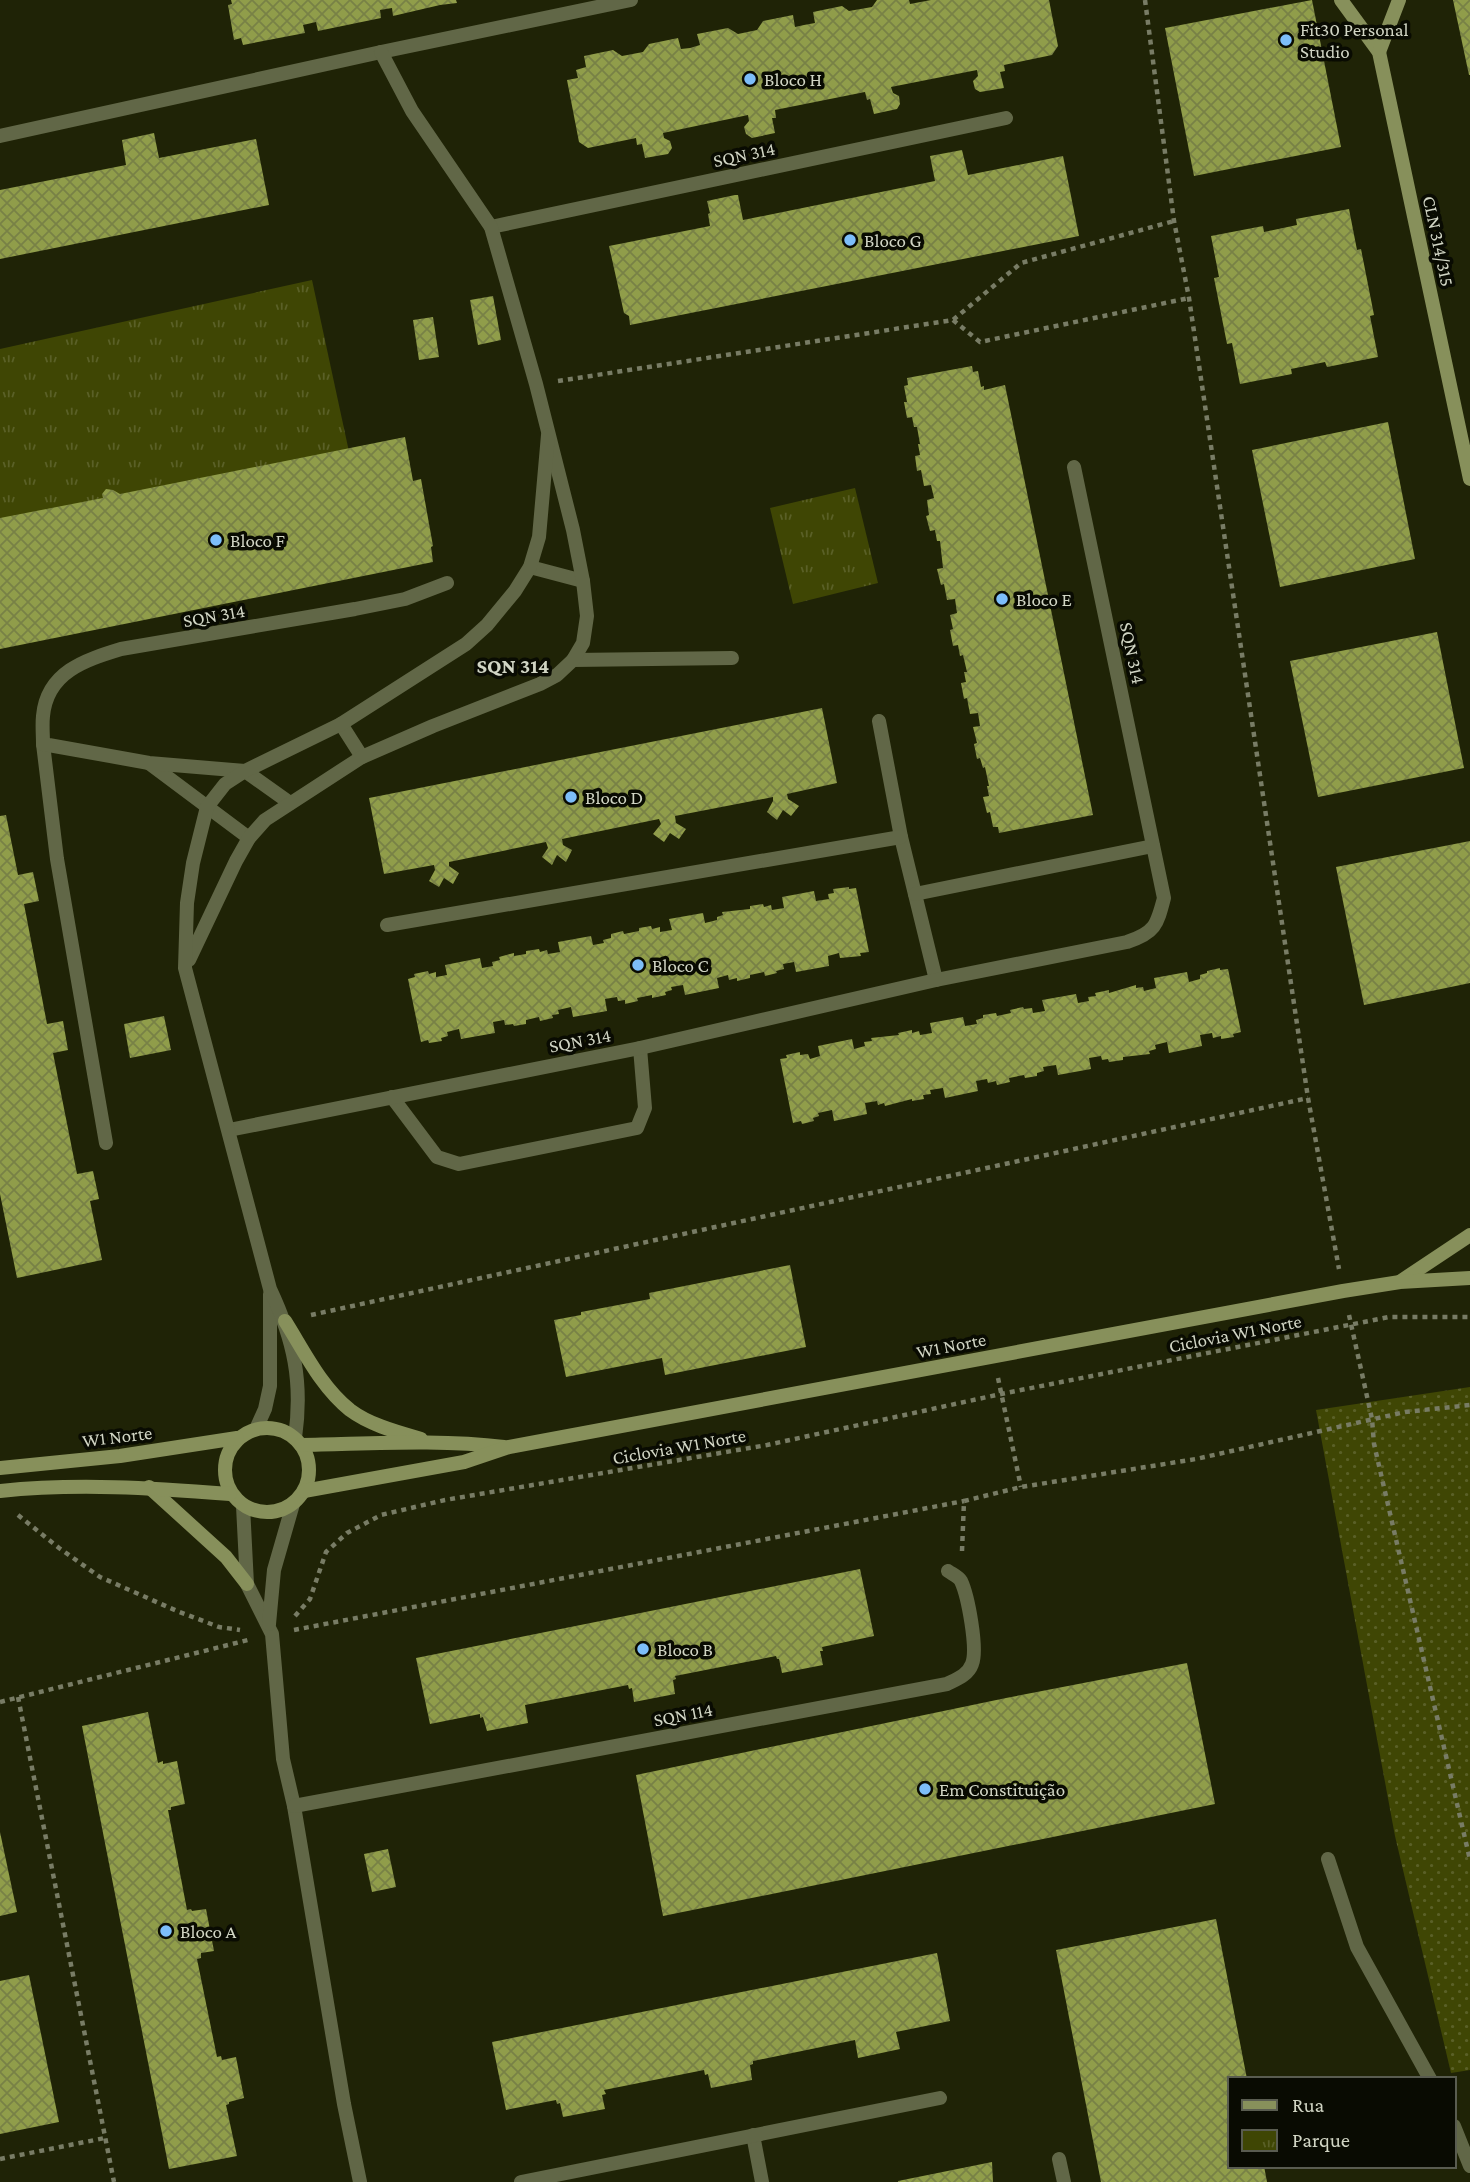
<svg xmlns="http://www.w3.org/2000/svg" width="1470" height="2182" font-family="'Crimson Pro',serif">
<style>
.grass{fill:url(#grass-dots)}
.park{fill:url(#park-tufts)}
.building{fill:url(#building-cross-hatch)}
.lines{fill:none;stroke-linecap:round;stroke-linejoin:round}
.path{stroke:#787c65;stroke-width:4.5;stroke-dasharray:5 5;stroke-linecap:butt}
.lane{stroke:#616747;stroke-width:14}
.street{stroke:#616747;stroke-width:14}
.secondary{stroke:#87905b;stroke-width:14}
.poi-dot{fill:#7dbef9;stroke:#090b02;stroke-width:2.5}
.labels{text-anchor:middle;stroke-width:7;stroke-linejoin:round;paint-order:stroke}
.poi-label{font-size:19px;fill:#d1d5c4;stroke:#090b02;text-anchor:start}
.street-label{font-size:19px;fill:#d1d5c4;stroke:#090b02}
.neighbourhood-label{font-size:21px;font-weight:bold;fill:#d1d5c4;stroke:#090b02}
</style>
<defs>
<pattern id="grass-dots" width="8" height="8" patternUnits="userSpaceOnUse" patternTransform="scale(1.75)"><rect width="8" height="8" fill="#3f4604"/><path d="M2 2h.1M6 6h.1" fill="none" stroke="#5a6027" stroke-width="1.8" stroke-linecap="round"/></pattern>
<pattern id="park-tufts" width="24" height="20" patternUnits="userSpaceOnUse" patternTransform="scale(1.75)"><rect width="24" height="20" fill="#3f4604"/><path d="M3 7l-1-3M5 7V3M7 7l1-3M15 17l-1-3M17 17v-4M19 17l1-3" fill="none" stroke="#5a6027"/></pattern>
<pattern id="building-cross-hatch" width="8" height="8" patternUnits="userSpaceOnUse" patternTransform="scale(1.75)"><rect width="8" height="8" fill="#909d4a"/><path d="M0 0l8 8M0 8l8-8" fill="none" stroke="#788146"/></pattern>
</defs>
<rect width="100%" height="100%" fill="#1f2306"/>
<polygon class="grass" points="1470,1387 1470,2070 1451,2073 1395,1836 1316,1410"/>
<g class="park">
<polygon points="312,280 351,461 0,538 0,349"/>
<polygon points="855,488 878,583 793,604 770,508"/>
</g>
<g class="building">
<polygon points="231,0 456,0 457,3 440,5 393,16 392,8 380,10 381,18 318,31 316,22 303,25 305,33 243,45 241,38 234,40 228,5 232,4"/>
<polygon points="877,0 909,0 910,4 931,0 1049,0 1058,46 1052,55 1004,65 1005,71 1000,72 1004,88 980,92 975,89 973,81 978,76 977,70 891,87 893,93 899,96 900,104 897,109 874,114 870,99 867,100 865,92 775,110 776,118 772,118 775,133 752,138 746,134 744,127 749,121 748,115 663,133 664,138 670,141 672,148 668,154 645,158 642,144 637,145 636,138 588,148 579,142 567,80 578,78 576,70 586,67 584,56 613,50 622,56 643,52 649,44 678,38 681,49 690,48 700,45 697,34 728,28 738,34 757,30 763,21 793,15 795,27 804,25 815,23 813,12 842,6 849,11 872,7"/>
<polygon points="1312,0 1341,147 1194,176 1165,28"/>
<polygon points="1453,0 1470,0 1470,75 1469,75"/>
<polygon points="154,133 159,158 256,139 269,205 0,259 0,190 126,165 122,140"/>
<polygon points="962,150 968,175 1063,156 1079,236 630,325 629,316 624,313 609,246 710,226 708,214 710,213 707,201 735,195 738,195 743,220 935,181 930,156"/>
<polygon points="1349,209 1357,250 1361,249 1374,315 1370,316 1378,357 1327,367 1325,362 1291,369 1292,374 1240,384 1232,343 1227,344 1214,278 1219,277 1211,236 1263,226 1264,232 1297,225 1296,219"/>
<polygon points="493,296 501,340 478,345 470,300"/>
<polygon points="433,317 439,357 419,360 413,320"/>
<polygon points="972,366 973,372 978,371 981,387 984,386 984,390 1005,385 1093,815 999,833 998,827 993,827 990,812 987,813 983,797 989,796 987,786 989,786 985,767 983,768 980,758 977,759 974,744 977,743 973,727 980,726 978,713 970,714 967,698 964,699 961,683 966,682 964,672 967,672 963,655 960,656 958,645 953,646 950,630 953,629 950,615 957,613 955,599 947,600 944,584 941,585 937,569 943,568 940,541 937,541 935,530 930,531 926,516 929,515 927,500 934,498 931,485 924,486 921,470 917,471 915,456 920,455 918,444 920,444 917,427 914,427 912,417 907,418 904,402 907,402 904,386 908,385 907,378"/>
<polygon points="1388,422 1415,559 1280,587 1252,450"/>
<polygon points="405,437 413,481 421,479 433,546 431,547 433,562 0,649 0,518 103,498 102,494 106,489 113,490 120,494"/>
<polygon points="1437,632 1464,768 1318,797 1290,661"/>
<polygon points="822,708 837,783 787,794 788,799 799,806 791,816 783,810 777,820 767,812 773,801 773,797 675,816 676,823 686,829 679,839 670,833 664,842 653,834 661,824 659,819 562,839 563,845 572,850 566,862 557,855 552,865 542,857 548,848 546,842 449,862 449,866 459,873 453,884 444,878 439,887 429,881 435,870 434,865 384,874 369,798"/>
<polygon points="6,815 18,875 33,872 39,901 24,904 47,1024 63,1021 68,1050 53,1053 77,1174 93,1171 99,1199 90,1201 102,1260 17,1278 0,1194 0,816"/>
<polygon points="1470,841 1470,983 1364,1005 1336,867"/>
<polygon points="849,887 849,889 856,888 869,952 860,953 861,956 840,958 839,953 828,956 829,966 796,972 794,962 783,964 784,969 776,971 777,973 765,976 764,972 750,975 750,978 737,981 737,978 729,980 728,975 717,978 719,988 685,995 683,985 671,987 672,990 665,992 666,995 652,998 652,995 637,998 638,1001 625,1004 625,1000 618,1001 617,997 605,999 607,1011 573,1017 571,1007 558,1010 559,1014 552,1015 553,1018 540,1021 539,1017 526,1020 526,1024 514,1026 513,1024 505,1025 504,1020 493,1022 495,1033 461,1039 459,1029 447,1032 448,1036 441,1038 442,1041 429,1043 428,1040 421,1042 408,979 415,977 414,974 428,971 429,974 436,972 436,977 447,975 445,965 480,958 482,968 493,966 492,962 500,960 499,957 514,953 514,956 526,954 526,951 539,949 540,952 547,950 548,954 560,952 558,942 591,936 593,945 604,943 603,940 611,938 611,934 623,931 624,934 639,931 639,928 651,926 652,929 660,927 660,932 672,930 669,919 703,913 705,923 717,920 717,917 723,915 722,912 750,909 750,906 763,904 764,907 771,905 772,910 784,908 782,897 814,891 816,901 829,899 828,894 834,893 833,889"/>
<polygon points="1220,968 1220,970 1228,969 1241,1032 1233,1034 1234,1037 1221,1039 1221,1036 1213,1038 1212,1033 1200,1035 1202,1046 1169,1053 1167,1042 1155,1045 1156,1049 1149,1051 1150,1054 1123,1057 1123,1060 1109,1062 1108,1059 1102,1060 1101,1056 1089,1058 1091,1069 1058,1075 1056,1065 1043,1067 1044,1071 1037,1073 1037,1076 1025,1078 1024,1075 1009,1078 1010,1082 997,1085 996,1081 988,1083 987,1079 976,1081 978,1091 945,1098 943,1088 930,1090 931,1094 923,1095 924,1099 912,1101 912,1099 885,1106 884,1103 878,1105 877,1101 865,1103 867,1114 834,1121 832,1110 818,1113 819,1116 813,1118 814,1121 802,1124 801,1121 793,1123 780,1059 787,1058 786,1055 800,1052 800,1055 808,1054 810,1059 820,1056 818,1046 852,1039 854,1049 865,1046 864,1042 872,1041 871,1038 899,1035 898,1033 912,1030 912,1033 919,1031 920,1035 932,1033 930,1023 963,1017 965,1026 977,1024 976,1020 983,1018 983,1015 996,1013 997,1016 1011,1013 1010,1010 1023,1007 1024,1009 1032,1008 1033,1013 1045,1011 1042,1000 1076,994 1078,1003 1089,1001 1088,997 1096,996 1095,993 1109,990 1109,993 1136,985 1136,988 1143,987 1144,991 1156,988 1154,978 1187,972 1189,982 1200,979 1200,975 1207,973 1207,971"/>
<polygon points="164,1016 171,1050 130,1058 124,1024"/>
<polygon points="790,1265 806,1347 665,1375 662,1358 566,1377 554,1320 581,1315 581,1312 650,1299 649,1293"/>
<polygon points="860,1569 874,1636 822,1647 823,1651 820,1651 823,1665 782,1673 779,1659 777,1659 776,1656 675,1676 676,1679 673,1680 675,1694 634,1702 632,1688 629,1689 628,1685 525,1705 528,1723 487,1731 483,1717 480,1718 480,1714 430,1724 416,1658"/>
<polygon points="1187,1663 1215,1804 663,1916 636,1775 1006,1698"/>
<polygon points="148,1712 158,1763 163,1761 163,1764 177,1761 185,1804 171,1807 171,1810 168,1810 187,1910 191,1909 192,1911 206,1909 214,1951 201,1953 201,1958 197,1959 217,2057 221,2056 222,2060 236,2057 244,2098 229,2102 229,2104 226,2105 237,2156 169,2169 82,1726"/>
<polygon points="0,1832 17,1912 0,1916"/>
<polygon points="388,1849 396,1887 372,1892 364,1854"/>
<polygon points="1216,1919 1247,2079 1230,2079 1230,2166 1264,2166 1267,2182 1101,2182 1056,1950"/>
<polygon points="937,1953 950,2021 896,2032 900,2049 858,2058 855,2040 753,2061 753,2064 750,2065 752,2080 711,2088 708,2074 705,2075 704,2070 604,2090 606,2094 602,2095 605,2109 563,2117 560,2103 557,2104 556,2100 506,2110 492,2042"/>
<polygon points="29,1975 59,2122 0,2134 0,1981"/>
<polygon points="992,2162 993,2182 898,2182 898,2181"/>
</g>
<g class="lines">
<g class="path">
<polyline points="1145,0 1174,221 1189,298 1308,1098 1339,1269"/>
<polyline points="953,320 980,342 1189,298"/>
<polyline points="558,381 953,320 1021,263 1174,221"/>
<polyline points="311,1315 1308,1098"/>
<polyline points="1349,1315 1372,1419 1374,1444 1470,1860"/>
<polyline points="998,1378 1021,1487"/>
<polyline points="18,1515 59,1548 100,1577 177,1611 219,1627 240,1630"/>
<polyline points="962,1551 964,1501 1021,1487 1196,1459 1405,1412 1470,1405"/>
<polyline points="295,1616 310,1599 326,1552 347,1533 381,1515 445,1500 767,1445 1001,1394 1389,1317 1470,1317"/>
<polyline points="294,1630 964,1501"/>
<polyline points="18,1697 114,2182"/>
<polyline points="0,1702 248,1640"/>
<polyline points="0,2159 105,2138"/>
</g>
<g class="lane">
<polyline points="573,660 732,658"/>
<polyline points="392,1097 437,1157 459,1164 637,1128 645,1108 640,1048"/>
<polyline points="1328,1859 1357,1947 1430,2079"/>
<polyline points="1454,2126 1470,2166"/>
</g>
<g class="street">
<polyline points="0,136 381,52 631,0"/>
<polyline points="491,227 1006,118"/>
<polyline points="530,567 583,581"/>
<polyline points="879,721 901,837 936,980"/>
<polyline points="341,724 362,757"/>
<polyline points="43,744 57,859 106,1143"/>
<polyline points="150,764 249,838"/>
<path d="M290,803L245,771L149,763L43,744C43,735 42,725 43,716C47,672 85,660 121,649L355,609L405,599L447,583"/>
<polyline points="915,894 1153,846"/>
<polyline points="387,925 901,837"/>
<polyline points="189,960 236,861 249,838 265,820 362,757 433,726 540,684 557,675 573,660 583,643 587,616 583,581 573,530 536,384 491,227 412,111 381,52"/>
<path d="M229,1130L640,1048L936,980L1127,942C1155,933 1157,925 1164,898L1074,467"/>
<polyline points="256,1429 265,1409 270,1386 270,1294"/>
<path d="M295,1438C303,1382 294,1340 270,1289L185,968L187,903L193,863L207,807L225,784L245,771L341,724L466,644L487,625L515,591L530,567L539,537L548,435"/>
<polyline points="243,1506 247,1584 272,1634 283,1759 294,1806 344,2104 360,2182"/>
<polyline points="269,1624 274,1570 293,1504"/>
<path d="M294,1806L947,1684C957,1679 968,1675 972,1664C978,1649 968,1596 961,1581C959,1577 952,1574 948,1571"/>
<polyline points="753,2135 762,2182"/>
<polyline points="1059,2159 1064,2182"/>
<polyline points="521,2182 940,2098"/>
</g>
<g class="secondary">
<polyline points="1341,0 1379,52 1470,479"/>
<polyline points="1379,52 1399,0"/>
<polyline points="1401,1281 1470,1235"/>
<path d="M285,1321C304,1351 321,1387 350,1410C370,1425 397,1432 421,1439"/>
<circle cx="267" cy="1470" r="42"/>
<path d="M301,1445C369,1444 437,1439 504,1447"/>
<polyline points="0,1468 120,1456 237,1438"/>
<polyline points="149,1487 226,1557 247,1584"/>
<path d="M0,1491C77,1483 153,1488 230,1494"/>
<polyline points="304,1491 464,1462 509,1447 1343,1291 1400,1282 1470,1278"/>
</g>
</g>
<g class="poi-dot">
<circle cx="1286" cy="40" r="7"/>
<circle cx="750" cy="79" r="7"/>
<circle cx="850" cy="240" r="7"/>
<circle cx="216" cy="540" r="7"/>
<circle cx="1002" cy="599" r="7"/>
<circle cx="571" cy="797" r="7"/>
<circle cx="638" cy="965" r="7"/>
<circle cx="643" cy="1649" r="7"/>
<circle cx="925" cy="1789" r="7"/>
<circle cx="166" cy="1931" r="7"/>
</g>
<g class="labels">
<g class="poi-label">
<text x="1300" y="36">Fit30 Personal<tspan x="1300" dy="22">Studio</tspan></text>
<text x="764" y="86">Bloco H</text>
<text x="864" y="247">Bloco G</text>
<text x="230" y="547">Bloco F</text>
<text x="1016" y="606">Bloco E</text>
<text x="585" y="804">Bloco D</text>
<text x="652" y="972">Bloco C</text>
<text x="657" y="1656">Bloco B</text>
<text x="939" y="1796">Em Constituição</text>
<text x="180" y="1938">Bloco A</text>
</g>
<g class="street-label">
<text transform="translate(744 154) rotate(-12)" y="7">SQN 314</text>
<text transform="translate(1439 241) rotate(78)" y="7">CLN 314/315</text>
<text transform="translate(214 615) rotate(-10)" y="7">SQN 314</text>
<text transform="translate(1133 653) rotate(78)" y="7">SQN 314</text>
<text transform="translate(580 1040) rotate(-11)" y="7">SQN 314</text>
<text transform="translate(1235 1333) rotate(-11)" y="7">Ciclovia W1 Norte</text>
<text transform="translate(951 1345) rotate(-11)" y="7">W1 Norte</text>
<text transform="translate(117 1436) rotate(-7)" y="7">W1 Norte</text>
<text transform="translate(679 1446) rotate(-10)" y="7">Ciclovia W1 Norte</text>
<text transform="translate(683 1714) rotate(-11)" y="7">SQN 114</text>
</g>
<g class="neighbourhood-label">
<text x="513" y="673">SQN 314</text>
</g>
</g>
<rect x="1228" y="2077" width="228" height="91" fill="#090b02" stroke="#595c50" stroke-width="2"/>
<rect x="1242" y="2100" width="35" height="10" fill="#87905b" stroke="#595c50" stroke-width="2"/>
<text x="1292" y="2112" font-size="21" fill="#d1d5c4">Rua</text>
<rect x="1242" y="2130" width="35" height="21" fill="url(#park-tufts)" stroke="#595c50" stroke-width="2"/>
<text x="1292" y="2147" font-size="21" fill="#d1d5c4">Parque</text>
</svg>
